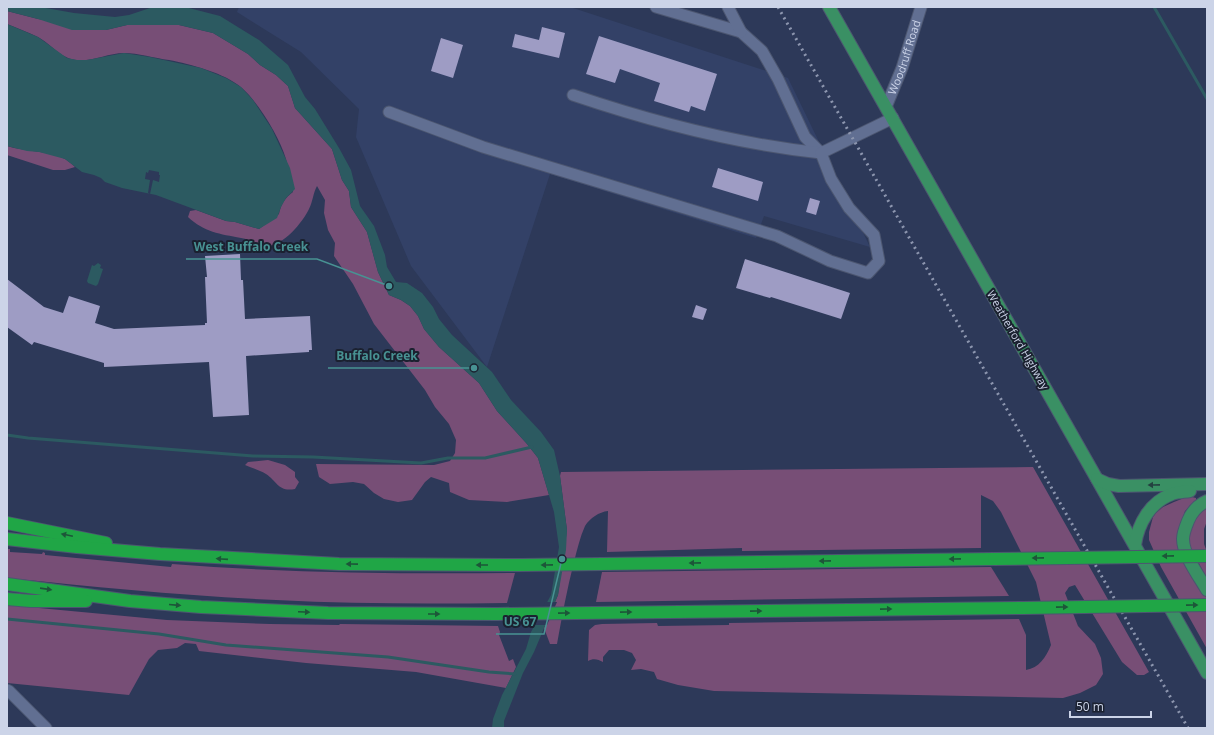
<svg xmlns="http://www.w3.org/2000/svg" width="1214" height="735" font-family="'Open Sans',sans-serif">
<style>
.built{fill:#334167}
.green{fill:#774e76}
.water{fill:#2c5a61}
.pier{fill:#2d3959}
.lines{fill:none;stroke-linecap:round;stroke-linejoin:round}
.stream{stroke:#2c5a61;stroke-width:3}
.building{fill:#9e9cc4}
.minor-casing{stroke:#4c5670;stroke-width:13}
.major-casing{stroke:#4c5670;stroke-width:14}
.highway-casing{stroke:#4c5670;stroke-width:14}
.minor{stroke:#616f92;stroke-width:11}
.major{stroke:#3a9064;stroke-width:12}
.highway{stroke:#20a646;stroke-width:12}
.rail{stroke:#8d96af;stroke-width:3;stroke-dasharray:2 4;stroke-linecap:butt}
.highway-bridge-casing{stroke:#4c5670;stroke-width:14;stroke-linecap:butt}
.highway-bridge{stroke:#20a646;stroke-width:12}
.oneway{fill:#244240}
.oneway2{fill:#1d5639}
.labels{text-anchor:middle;stroke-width:4;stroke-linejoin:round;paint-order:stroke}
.street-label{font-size:11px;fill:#ccd4e8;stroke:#1b2130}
.leader{fill:none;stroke:#489293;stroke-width:1.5}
.callout-dot{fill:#489293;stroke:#1b2130;stroke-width:1.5}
.callout-label{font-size:12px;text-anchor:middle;font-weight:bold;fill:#489293;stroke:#1b2130;stroke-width:4;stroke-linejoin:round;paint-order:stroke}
</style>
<rect width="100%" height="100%" fill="#2d3959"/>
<polygon class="built" points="239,7 570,7 788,78 870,247 764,216 756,238 550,174 487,367 411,266 356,137 359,109 301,52 237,12"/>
<g class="green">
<path d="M7,11L38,19L106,30L127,25H179L213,33L248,54L260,65L276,75L288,86L295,108L332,149L342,180L349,191L351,207L367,232L378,272L389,295L401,300L410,306L418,316L424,329L439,347L479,383L497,411L527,444L538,458L549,495L507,502L469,500L450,492L449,483L431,477L425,482L412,500L398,502L384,499L374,493L364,484L353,482L330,484L319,477L316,464L434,465L450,461L455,453L456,440L449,424L435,407L425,390L374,324L353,284L334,256L335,243L328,230L324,213L325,200L317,186C313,193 313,201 309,209C303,222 283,246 267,246C258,246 250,239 241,238C220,234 204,232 188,217L190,211L196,210L226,221L235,222L259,229L279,214C281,204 285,198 293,192C290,181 289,170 286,159C280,138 258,102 242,88C225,73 190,64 169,60C154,58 138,53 124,53C108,53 92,62 76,60C60,58 51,44 38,37C28,32 17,28 7,24Z"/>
<path d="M7,146C26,152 47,150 65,159C68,161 72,164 75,167L65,170H53L7,155Z"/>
<path d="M268,460L285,465L295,472V477L299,482L295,489C278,492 278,482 266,474C259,470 252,468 245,465L248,462Z"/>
<path d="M1033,467L1149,672L1144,675H1137L1122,662L1075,585L1069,587L1065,593L1078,626L1095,644L1101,658L1103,674L1096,685L1080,693L1063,698L714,691L678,685L657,679L654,672L641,669L631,670L636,660L632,653L624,650H609L603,657V662C598,659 593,658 588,661L589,630L595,625L602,624L657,623L658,626L729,625V623L1019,619L1026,635V670C1039,668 1046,657 1051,645L1036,582L1001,512L993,501L981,495V548L742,551V548L607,552L608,511C599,512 590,518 585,526C580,537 577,550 574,562C567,589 562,616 557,644H550L544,628L558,595L567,530L560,476L561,472Z"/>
<polygon points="1192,497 1196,498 1196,500 1185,511 1180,526 1190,570 1207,599 1207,649 1161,567 1149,540 1149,532 1153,517 1156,513 1163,507 1174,502 1184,498"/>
<path d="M1207,504V521L1204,529V544L1207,552V579L1189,544C1187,525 1196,517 1207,504Z"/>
<path d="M7,549H10V552L42,554L43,552L45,553V555L171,567L172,564C286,573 400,574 515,573L507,603C430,604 353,604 276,600C186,596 96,587 7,578Z"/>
<polygon points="991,567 1009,596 596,602 602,572"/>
<polygon points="7,605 167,620 270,624 339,625 340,624 498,626 500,632 499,635 509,661 513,659 516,667 506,688 416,672 306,663 199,651 196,644 185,643 177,648 158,650 149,659 129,695 7,683"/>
</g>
<g class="water">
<polygon points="7,7 40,7 74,13 115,17 129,15 150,8 185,7 220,16 259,40 288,65 305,97 315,109 339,148 351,170 360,206 374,226 385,255 387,267 396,282 407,283 422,293 433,307 439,319 452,335 492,372 511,400 541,432 554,450 560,476 567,530 566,550 558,595 534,652 523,673 504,721 504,728 492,728 493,719 502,695 526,649 531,632 551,595 559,547 554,512 538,458 527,444 497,411 479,383 439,347 424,329 418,316 410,306 401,300 389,295 378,272 367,232 351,207 349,191 342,180 332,149 295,108 288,86 276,75 260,65 248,54 213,33 179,25 127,25 106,30 72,30 38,19 7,11"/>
<polygon points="7,24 38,37 67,58 77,60 87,60 124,53 150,57 201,68 226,78 241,87 253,100 272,129 290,168 295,189 286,198 281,207 277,218 259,229 235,222 226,221 156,195 122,188 105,182 101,178 94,175 82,172 65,159 39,152 27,151 7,146"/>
<polygon points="98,263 101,265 100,268 103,269 98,284 96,286 88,283 87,281 92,265 94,266"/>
</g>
<g class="pier">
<polygon points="149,170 159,172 159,175 160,175 159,182 153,180 150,194 148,193 150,180 145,179 146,172 148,173"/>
<polygon points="545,602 557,602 547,625 533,625"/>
</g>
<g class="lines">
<g class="stream">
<polyline points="1154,7 1207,99"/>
<polyline points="7,435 28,438 253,456 313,457 421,463 448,458 485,458 532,447"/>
<polyline points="7,619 159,634 226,645 388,657 489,672 515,674"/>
</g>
</g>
<g class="building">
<polygon points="542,27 565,33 559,58 512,47 515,34 539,40"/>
<polygon points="599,36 717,74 705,111 691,106 689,112 654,101 660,83 620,69 615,83 586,74"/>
<polygon points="441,38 463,45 453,78 431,71"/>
<polygon points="718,168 763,182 758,201 712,187"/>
<polygon points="810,198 820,201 816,215 806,212"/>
<polygon points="240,254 241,280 243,280 245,319 310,316 312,350 309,350 309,352 246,356 249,415 213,417 209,362 104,367 104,363 34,342 32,345 7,327 7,279 44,307 63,313 69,296 100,306 95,323 114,329 205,325 205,323 207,323 205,277 207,277 205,256"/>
<polygon points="745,259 850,293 841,319 771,297 770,298 736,288"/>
<polygon points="696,305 707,309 703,320 692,317"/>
</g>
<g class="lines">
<g class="minor-casing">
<g id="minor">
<polyline points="656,7 741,32 762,51 778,79 805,137 821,153"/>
<polyline points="728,7 741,32"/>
<path d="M573,95C653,122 736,144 821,153"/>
<path id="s1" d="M886,107L902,68L921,7"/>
<polyline points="389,112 483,147 777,236 830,261 868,273 879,261 874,235 849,208 831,179 821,153 893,118"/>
<polyline points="7,690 9,691 46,728"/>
</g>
</g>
<g class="major-casing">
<g id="major">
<polyline points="829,7 1207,673"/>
<polyline points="1097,479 1108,484 1119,486 1207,484"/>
<path d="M1207,501C1198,505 1192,511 1188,521C1186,526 1183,533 1183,539C1183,555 1199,576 1207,590"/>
<path d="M1135,545C1138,524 1150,502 1172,494C1177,492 1184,492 1190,491"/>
</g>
</g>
<g class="highway-casing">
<g id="highway">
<polyline points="7,523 106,543"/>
<polyline points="7,539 77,547 160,554 339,564 521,565 994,559"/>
<polyline points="7,584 130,601 201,607 328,613 497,614 1023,608"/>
<polyline points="7,599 31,601 86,601"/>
</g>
</g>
<use href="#minor" class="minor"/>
<use href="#major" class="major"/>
<use href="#highway" class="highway"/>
<polyline class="rail" points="778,7 1188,728"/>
<g class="highway-bridge-casing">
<g id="highway-bridge">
<polyline points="994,559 1207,556"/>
<polyline points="1023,608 1207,605"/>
</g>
</g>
<use href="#highway-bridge" class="highway-bridge"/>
</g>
<defs><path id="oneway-solid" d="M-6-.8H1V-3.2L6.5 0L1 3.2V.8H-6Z"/></defs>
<use class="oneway" href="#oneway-solid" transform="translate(1154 485) rotate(179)"/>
<g class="oneway2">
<use href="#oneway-solid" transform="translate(67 535) rotate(-168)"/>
<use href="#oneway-solid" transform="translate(1168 556) rotate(179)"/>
<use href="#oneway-solid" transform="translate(1038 558) rotate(179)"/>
<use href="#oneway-solid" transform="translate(222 559) rotate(-176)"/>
<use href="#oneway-solid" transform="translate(955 559) rotate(179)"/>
<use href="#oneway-solid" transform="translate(825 561) rotate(179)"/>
<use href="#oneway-solid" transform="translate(695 563) rotate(179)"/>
<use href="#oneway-solid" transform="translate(352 564) rotate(-179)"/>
<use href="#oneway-solid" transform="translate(482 565) rotate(180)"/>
<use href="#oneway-solid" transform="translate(547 565) rotate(179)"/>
<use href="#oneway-solid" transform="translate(46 589) rotate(8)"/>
<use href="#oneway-solid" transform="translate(175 605) rotate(5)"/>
<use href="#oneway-solid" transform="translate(1192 605) rotate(-1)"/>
<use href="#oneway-solid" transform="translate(1062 607) rotate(-1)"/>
<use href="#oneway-solid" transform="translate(886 609) rotate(-1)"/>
<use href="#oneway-solid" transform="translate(756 611) rotate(-1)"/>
<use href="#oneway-solid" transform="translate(304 612) rotate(2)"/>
<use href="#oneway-solid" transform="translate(626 612) rotate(-1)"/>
<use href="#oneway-solid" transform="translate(564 613) rotate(-1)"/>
<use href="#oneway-solid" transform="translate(434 614)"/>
</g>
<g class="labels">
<g class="street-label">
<text dy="4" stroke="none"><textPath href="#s1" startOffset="53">Woodruff Road</textPath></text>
<text transform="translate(1018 340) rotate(60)" y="4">Weatherford Highway</text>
</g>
</g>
<path class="leader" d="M389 286L317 259H186M474 368L425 368H328M562 559L544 634H496"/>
<g class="callout-dot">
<circle cx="389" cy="286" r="4"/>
<circle cx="474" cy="368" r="4"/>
<circle cx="562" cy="559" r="4"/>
</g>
<g class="callout-label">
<text x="251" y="251">West Buffalo Creek</text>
<text x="377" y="360">Buffalo Creek</text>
<text x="520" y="626">US 67</text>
</g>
<rect width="1214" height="735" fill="none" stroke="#ccd4e8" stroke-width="16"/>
<path d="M1070 711v6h81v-6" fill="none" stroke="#ccd4e8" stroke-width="2"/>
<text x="1076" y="711" font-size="12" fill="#ccd4e8" stroke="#1b2130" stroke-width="3" paint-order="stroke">50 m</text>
</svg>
